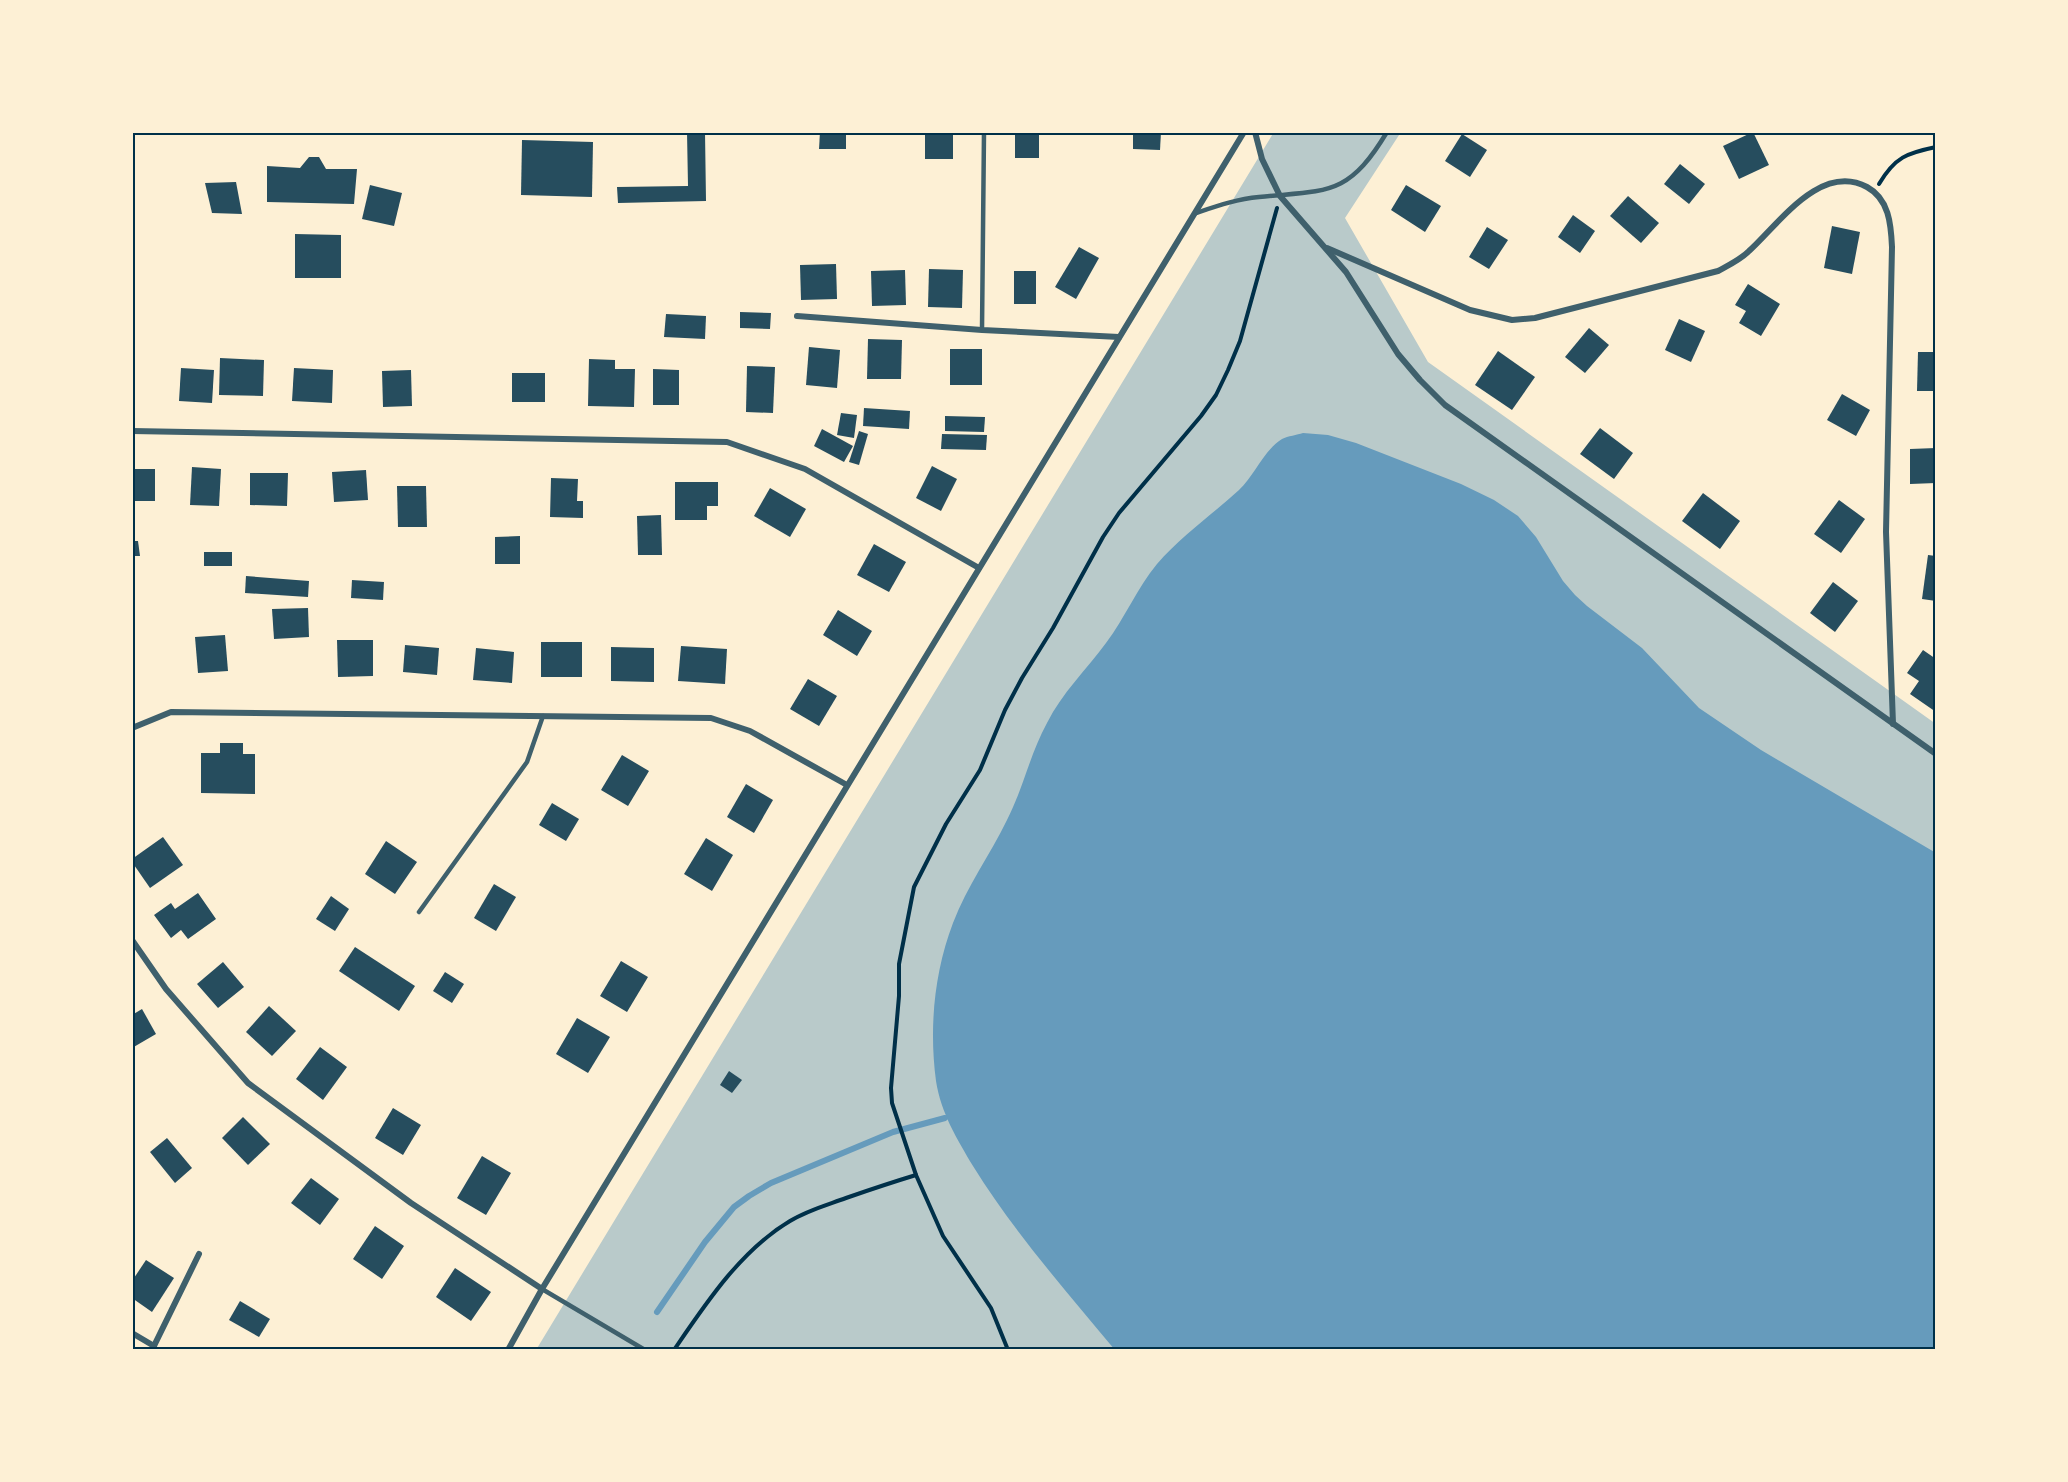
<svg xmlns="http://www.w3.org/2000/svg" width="2068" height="1482" font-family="'Noto Sans',sans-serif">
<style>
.green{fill:#b9caca}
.water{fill:#669bbc}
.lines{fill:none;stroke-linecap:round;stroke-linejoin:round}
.stream{stroke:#669bbc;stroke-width:6}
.building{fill:#264d5e}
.path{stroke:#003049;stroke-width:4}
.service{stroke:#3f606c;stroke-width:4.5}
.minor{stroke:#3f606c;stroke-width:6}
.neatline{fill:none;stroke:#003049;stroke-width:2}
</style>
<rect width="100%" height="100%" fill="#fdf0d5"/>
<polygon class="green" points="1274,132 1401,132 1345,218 1428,362 1936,724 1936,1350 536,1350"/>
<path class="water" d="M1303,433L1328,435L1356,443L1461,484L1494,500L1518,516L1536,537L1563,581L1575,595L1587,606L1642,648L1699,708L1761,750L1936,853V1350H1115C1066,1291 1014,1232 973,1166C957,1139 941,1113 936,1081C929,1028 934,973 953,923C967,886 990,855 1007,820C1023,789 1030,754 1047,723C1062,693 1086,670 1106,643C1125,618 1137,588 1157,564C1181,536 1213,514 1239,490C1255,475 1263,451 1282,439C1288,436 1297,435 1303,433Z"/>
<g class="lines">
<polyline class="stream" points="657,1312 705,1242 734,1207 749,1196 771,1183 893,1132 945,1118"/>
</g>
<g class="building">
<polygon points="687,132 705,132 706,201 618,203 617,187 688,186"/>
<polygon points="820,132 846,132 846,149 819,149"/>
<rect x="925" y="132" width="28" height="27"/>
<rect x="1015" y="132" width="24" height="26"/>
<polygon points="1133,132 1161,132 1160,150 1133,149"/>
<polygon points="1753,132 1769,165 1739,179 1723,146"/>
<polygon points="1462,134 1487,150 1470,177 1445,161"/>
<polygon points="522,140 593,142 592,197 521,195"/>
<polygon points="309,157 319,157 326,169 357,169 354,204 267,202 267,166 300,168"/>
<polygon points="1680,164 1705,184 1689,204 1664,184"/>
<polygon points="236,182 242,214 212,213 205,183"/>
<polygon points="370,185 402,193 394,226 362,219"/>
<polygon points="1406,185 1441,206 1425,232 1391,210"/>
<polygon points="1628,196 1659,223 1641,243 1610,216"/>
<polygon points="1573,215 1595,231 1580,253 1558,237"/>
<polygon points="1832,226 1860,232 1852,274 1824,268"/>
<polygon points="1487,227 1508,240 1489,269 1469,257"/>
<polygon points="295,234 341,235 341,278 295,278"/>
<polygon points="1079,247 1099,258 1076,299 1055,287"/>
<polygon points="836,264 837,299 801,300 800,265"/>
<polygon points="929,269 963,270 962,308 928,307"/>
<polygon points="905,270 906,305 872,306 871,271"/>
<rect x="1014" y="271" width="22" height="33"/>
<polygon points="1748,284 1780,304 1761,336 1739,323 1746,311 1735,305"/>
<polygon points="740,312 771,313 770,329 740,328"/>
<polygon points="666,314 706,316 705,339 664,337"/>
<polygon points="1679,319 1705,331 1691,362 1665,350"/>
<polygon points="1589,328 1609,345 1585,373 1565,357"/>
<polygon points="868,339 902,340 901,379 867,379"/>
<polygon points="809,347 840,350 837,388 806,385"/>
<rect x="950" y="349" width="32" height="36"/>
<polygon points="1498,351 1535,377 1512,410 1475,385"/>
<polygon points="1918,352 1936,352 1936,391 1917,391"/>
<polygon points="220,358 264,360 263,396 219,395"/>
<polygon points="589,359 615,360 615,369 635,369 634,407 588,406"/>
<polygon points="747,366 775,367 773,413 746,412"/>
<polygon points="181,368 214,370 212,403 179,401"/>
<polygon points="294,368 333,370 332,403 292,401"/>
<polygon points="653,369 679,370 679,405 653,405"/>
<polygon points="411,370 412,406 383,407 382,371"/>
<rect x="512" y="373" width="33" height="29"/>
<polygon points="1842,394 1870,410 1856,436 1827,420"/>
<polygon points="864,408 910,411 909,429 863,426"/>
<polygon points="841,413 857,415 854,438 837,435"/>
<polygon points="945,416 985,417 984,432 945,431"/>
<polygon points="1600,428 1633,453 1614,479 1580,454"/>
<polygon points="822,429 853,446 844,462 814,446"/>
<polygon points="859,431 868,434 859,465 849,462"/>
<polygon points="942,434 987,435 986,450 941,449"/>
<polygon points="1936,448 1936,483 1910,484 1910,449"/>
<polygon points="932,466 957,479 941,511 916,498"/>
<polygon points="192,467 221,469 219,506 190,505"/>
<rect x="132" y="469" width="23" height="32"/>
<polygon points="366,470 368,500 334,502 332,472"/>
<polygon points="250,473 288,473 287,506 250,505"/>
<polygon points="551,478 578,479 577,501 583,501 583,518 550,517"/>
<polygon points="675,482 718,482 718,506 707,506 707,520 675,520"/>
<polygon points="397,486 426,486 427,527 398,527"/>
<polygon points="770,488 806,509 790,537 754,516"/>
<polygon points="1703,493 1740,521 1720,549 1682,521"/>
<polygon points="1839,500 1865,519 1841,553 1814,534"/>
<polygon points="661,515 662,555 638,555 637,516"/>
<polygon points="520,536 520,564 495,564 495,537"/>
<polygon points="132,541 138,541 140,556 132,556"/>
<polygon points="874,544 906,562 889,592 857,575"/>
<rect x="204" y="552" width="28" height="14"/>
<polygon points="1928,555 1936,556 1936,601 1922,599"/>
<polygon points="246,576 309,581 308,597 245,593"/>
<polygon points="352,580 384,582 383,600 351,598"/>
<polygon points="1833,582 1858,601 1835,632 1810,613"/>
<polygon points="308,608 309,637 274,639 272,609"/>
<polygon points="838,610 872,631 857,656 823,635"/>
<polygon points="225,635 228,671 198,673 195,637"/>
<polygon points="337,640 373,640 373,676 338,677"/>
<rect x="541" y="642" width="41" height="35"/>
<polygon points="405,645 439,648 437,675 403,672"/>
<polygon points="681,646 727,649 725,684 678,681"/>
<polygon points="611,647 654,648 654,682 611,681"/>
<polygon points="476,648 514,652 512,683 473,680"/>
<polygon points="1923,650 1936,659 1936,712 1910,694 1919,681 1907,673"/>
<polygon points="808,679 837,696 819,726 790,709"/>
<polygon points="220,743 243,743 243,754 255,754 255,794 201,793 201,753 220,753"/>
<polygon points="622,755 649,771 628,806 601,790"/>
<polygon points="746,784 773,800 754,833 727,817"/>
<polygon points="552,803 579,819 566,841 539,825"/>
<polygon points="163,837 183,865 150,888 132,862 132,859"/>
<polygon points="706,838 733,855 712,891 684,874"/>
<polygon points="386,841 417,862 395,894 365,874"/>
<polygon points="494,884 516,897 496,931 474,918"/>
<polygon points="198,893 216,919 188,939 181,930 171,938 154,915 171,903 175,909"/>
<polygon points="331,896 349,909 335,931 316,919"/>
<polygon points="355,947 415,986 399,1011 339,971"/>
<polygon points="621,961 648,977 627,1012 600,996"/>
<polygon points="223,962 244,987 218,1008 197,984"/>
<polygon points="445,972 464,984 452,1003 433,991"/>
<polygon points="269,1006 296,1031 272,1056 246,1032"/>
<polygon points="142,1009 156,1034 132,1048 132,1015"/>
<polygon points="577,1018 610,1037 588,1073 556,1054"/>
<polygon points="320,1047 347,1067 323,1100 296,1079"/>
<polygon points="729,1071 742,1080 732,1093 720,1085"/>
<polygon points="393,1108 421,1125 403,1155 375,1138"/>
<polygon points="243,1117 270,1144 248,1165 222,1138"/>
<polygon points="167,1138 192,1168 175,1183 150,1152"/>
<polygon points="482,1156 511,1173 486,1215 457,1198"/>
<polygon points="311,1178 339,1199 320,1225 291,1203"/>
<polygon points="375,1226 404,1246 382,1279 353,1259"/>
<polygon points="146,1260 174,1278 152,1312 132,1298 132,1281"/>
<polygon points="455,1268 491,1292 471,1321 436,1297"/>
<polygon points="240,1301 270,1319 259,1337 229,1320"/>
</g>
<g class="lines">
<g class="path">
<path d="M1879,184C1895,157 1907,153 1936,147"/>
<path d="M674,1350C706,1303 741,1250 790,1221C808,1210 827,1205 846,1198C869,1190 893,1182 916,1175"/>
<polyline points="1008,1350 991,1308 943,1236 916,1175 892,1103 891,1088 899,996 899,964 914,887 946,824 980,770 1005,710 1022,678 1053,628 1103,537 1119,513 1201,416 1216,395 1228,370 1240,341 1277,208"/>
</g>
<g class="service">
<path d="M1196,213C1217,206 1237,199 1259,197C1328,190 1348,197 1387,132"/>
<polyline points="982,330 984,132"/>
<polyline points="419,912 527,762 543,716"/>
<polyline points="542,1289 645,1350"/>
</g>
<g class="minor">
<polyline points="1255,132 1262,159 1280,196 1346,272 1398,354 1420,380 1445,405 1936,754"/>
<path d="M1327,248L1470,310L1512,320L1535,318L1718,271C1729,265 1740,260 1749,251C1778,225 1820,162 1867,187C1889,199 1891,224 1892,247L1886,532L1893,724"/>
<polyline points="797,316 982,330 1119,337"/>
<polyline points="132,431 727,442 805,469 979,568"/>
<polyline points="132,728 171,712 711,718 750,731 847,785"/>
<polyline points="132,940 166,989 248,1083 411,1203 542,1289"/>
<polyline points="132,1333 154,1346"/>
<polyline points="152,1350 199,1254"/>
<polyline points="508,1350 542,1289 1244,132"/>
</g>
</g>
<rect width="2068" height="1482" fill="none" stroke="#fdf0d5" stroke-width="267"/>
<rect x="134" y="134" width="1800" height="1214" class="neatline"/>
</svg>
